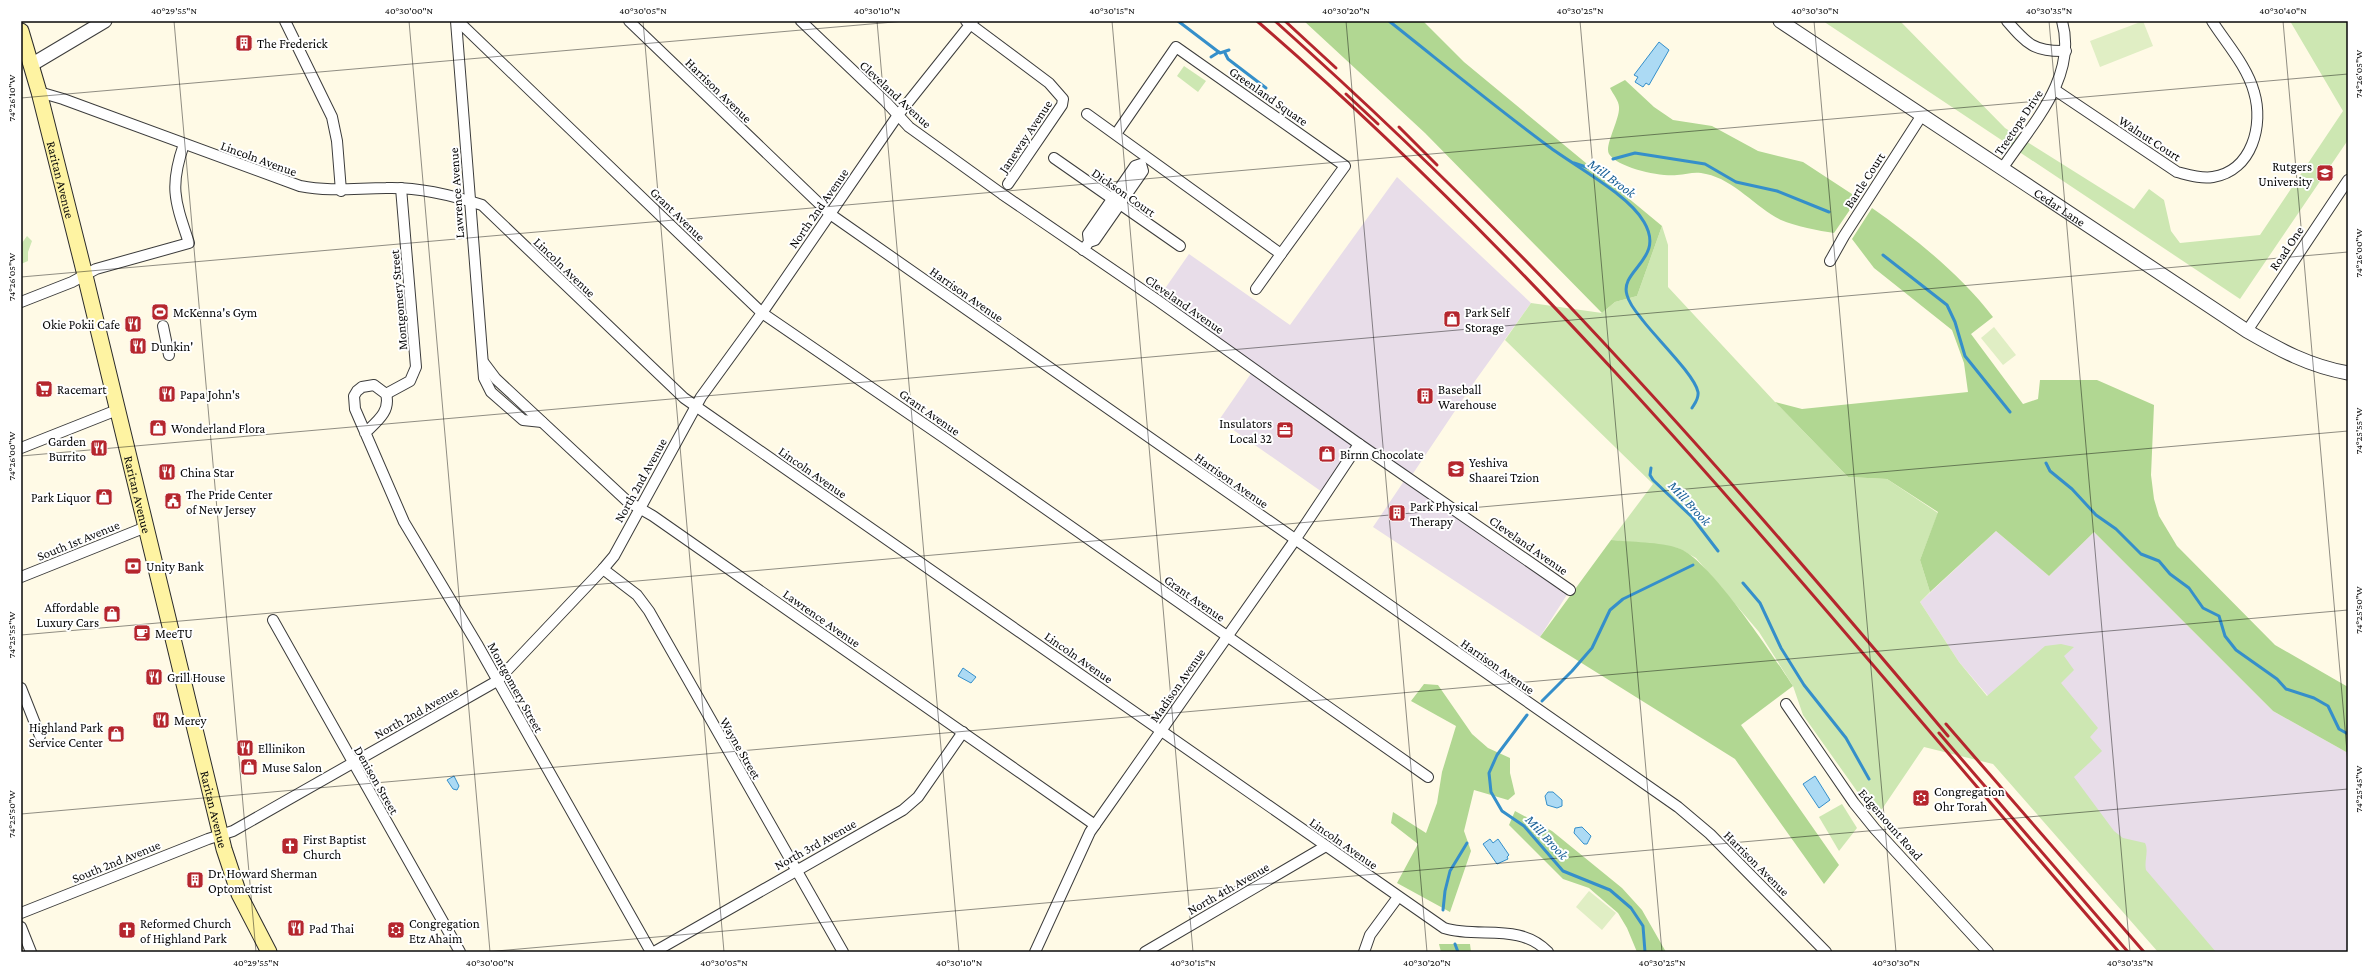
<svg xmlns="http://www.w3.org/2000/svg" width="2369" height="973" font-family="'Crimson Pro',serif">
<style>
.industrial{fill:#e8dde9}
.green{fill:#cde7b2}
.forest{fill:#b1d792}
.pitch{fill:#e0eec4}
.water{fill:#acdaf4;stroke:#358fca}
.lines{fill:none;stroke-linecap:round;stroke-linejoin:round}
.stream{stroke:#358fca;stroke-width:3}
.minor-casing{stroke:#3c3c3c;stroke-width:12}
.tertiary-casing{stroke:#3c3c3c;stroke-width:15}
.secondary-casing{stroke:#2b2b2b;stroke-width:17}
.minor{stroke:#fff;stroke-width:10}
.tertiary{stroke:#fff;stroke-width:13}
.secondary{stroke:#fef3a2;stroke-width:15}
.rail{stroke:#b5262d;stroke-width:3}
.ticks{fill:none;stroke:#090909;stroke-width:1;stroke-opacity:0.45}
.labels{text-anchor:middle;stroke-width:4;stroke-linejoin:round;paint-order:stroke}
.poi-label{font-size:13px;fill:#090909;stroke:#fff;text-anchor:start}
.street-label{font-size:13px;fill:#090909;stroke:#fff}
.water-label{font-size:14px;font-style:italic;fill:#175f97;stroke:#fff}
.neatline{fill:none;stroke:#090909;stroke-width:1.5}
.ticks-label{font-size:10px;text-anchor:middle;fill:#090909}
</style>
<rect width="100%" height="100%" fill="#fffae6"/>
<g class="industrial">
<polygon points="1397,177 1531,303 1475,381 1410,478 1570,590 1540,637 1373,527 1404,481 1357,449 1325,494 1219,420 1252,372 1157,300 1189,254 1290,325"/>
<polygon points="1996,531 2049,576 2094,532 2273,711 2348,753 2348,952 2206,952 1959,662 1920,602"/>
</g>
<g class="green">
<polygon points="1823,21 1900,21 2005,128 2134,209 2149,189 2164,200 2171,231 2180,243 2260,235 2343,111 2290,21 2348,21 2348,140 2240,299"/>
<polygon points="1184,66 1206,81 1198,92 1177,76"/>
<path d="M1662,226L1668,245V287L1775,402L1848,477L1887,479L1938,513L1920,560L1930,592L1920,602L1959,662L1987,696L2045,646L2061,644L2074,647L2064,656L2074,670L2061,683L2098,728L2090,737L2102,751L2074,777L2114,831L2123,838L2145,843C2149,851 2144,861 2146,870L2216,952H2158L1993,764L1924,747L1876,818L1803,715L1793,686L1759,632L1696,558L1678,548L1611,540L1653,484L1505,340L1531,303L1602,313L1615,302L1637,296Z"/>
<polygon points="27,236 32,241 28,252 28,261 21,264 22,243"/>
<polygon points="1842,804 1857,828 1839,851 1819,817"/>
</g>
<g class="forest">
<polygon points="1304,21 1423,21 1464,62 1662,226 1637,296 1615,302 1602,313 1425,133"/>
<path d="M1625,80L1654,107L1673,120L1712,126L1758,151L1803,162L1858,198L1834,233C1819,231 1795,226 1781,220C1756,208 1735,180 1706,174C1695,171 1688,174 1677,175C1661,177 1618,168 1609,154C1604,146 1620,119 1619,107C1619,101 1613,94 1610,88Z"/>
<path d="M1872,208C1916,239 1960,274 1993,317L1971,334L2023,404L2038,399L2040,380H2097L2154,405L2151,475L2154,499L2159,516L2177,546L2275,645L2348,687V753L2273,711L2094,532L2049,576L1996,531L1930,592L1920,560L1938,512L1887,479L1848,477L1775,402L1802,409L1968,392L1964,363L1952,330L1874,268L1852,239Z"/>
<path d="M1611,540C1630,542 1661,542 1678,548C1709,558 1773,656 1793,686L1741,725L1839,865L1824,884L1735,759L1540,637Z"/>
<polygon points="1424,684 1438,685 1472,734 1488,748 1510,758 1510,773 1515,794 1508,800 1474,790 1464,831 1471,851 1450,912 1397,883 1418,844 1391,823 1393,812 1426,833 1437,803 1442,772 1456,726 1411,701"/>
<polygon points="1515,811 1552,831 1622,888 1642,910 1666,952 1637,952 1627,928 1618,913 1589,888 1563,879 1509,825"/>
<polygon points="1439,944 1470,944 1471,952 1441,952"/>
</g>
<g class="pitch">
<polygon points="2143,21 2153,46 2100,67 2090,41"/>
<polygon points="1994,327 2016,355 2003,365 1981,338"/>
<polygon points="1589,891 1616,913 1602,930 1576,907"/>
</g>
<g class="water">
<polygon points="1659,42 1669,50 1649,85 1646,83 1643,87 1635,82 1638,77 1634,75"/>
<polygon points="963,668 976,677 971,683 958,676"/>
<polygon points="454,776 459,786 457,790 453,789 447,780"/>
<polygon points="1815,776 1830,800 1819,808 1803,784"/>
<polygon points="1548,792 1553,792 1562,800 1562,806 1557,808 1547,805 1545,796"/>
<polygon points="1582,827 1591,836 1587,844 1584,844 1574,833 1575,828"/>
<polygon points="1490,839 1493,843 1498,839 1509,855 1507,857 1508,859 1497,864 1483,844"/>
</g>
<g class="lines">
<g class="stream">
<polyline points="1178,21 1220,53 1229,50"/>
<path d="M1389,21C1442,63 1494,106 1548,146C1576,167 1628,194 1644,222C1666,259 1619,270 1627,295C1629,303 1636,312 1641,318C1653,335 1695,375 1698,392C1699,399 1695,403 1692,408"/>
<polyline points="1225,53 1228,59 1266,88"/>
<polyline points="1211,57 1219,52"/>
<polyline points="1613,159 1635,153 1705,164 1736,182 1777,191 1829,212"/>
<polyline points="1574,163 1589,168"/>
<polyline points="1883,255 1947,305 1955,322 1965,356 2010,412"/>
<polyline points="2046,463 2050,471 2072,489 2096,515 2116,529 2141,554 2159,561 2170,574 2189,588 2203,608 2219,616 2225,636 2236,650 2277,679 2286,689 2314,698 2328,706 2339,729 2348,734"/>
<polyline points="1651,468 1650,475 1653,480 1692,517 1718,551"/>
<polyline points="1743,583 1760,603 1781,648 1804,685 1846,738 1869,779"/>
<polyline points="1542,701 1572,671 1592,648 1610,610 1623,599 1693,565"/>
<polyline points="1527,715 1497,755 1489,773 1491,792 1502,811 1524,826 1563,871 1610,890 1631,908 1643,926 1645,952"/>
<polyline points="1443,910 1445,891 1450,871 1467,843"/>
<polyline points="1455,944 1458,952"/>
</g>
<g class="minor-casing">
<g id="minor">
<polyline points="285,21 332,117 337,141 341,191"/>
<polyline points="456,21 484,378 491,392 523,420 542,422"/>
<polyline points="458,21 762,313 946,439 1428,777"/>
<polyline points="629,21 830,214 1678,807 1710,834 1826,952"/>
<polyline points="801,21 886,102 909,127 1002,194 1157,300 1359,444 1570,590"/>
<polyline points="966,21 1049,83 1063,99 1062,105 1008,184"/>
<path d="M2007,21C2027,44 2034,52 2066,51"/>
<path d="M2055,90L2177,172C2189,175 2201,179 2213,177C2252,171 2264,125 2254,92C2247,66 2226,43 2212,21"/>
<path d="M39,92L63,99L300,186C330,192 357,188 386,188C418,187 452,195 482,205L684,398L1444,928C1479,939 1519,922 1548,952"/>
<polyline points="1087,114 1281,254 1256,289"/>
<polyline points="1116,134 1176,47 1345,166 1281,254"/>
<polyline points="1054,158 1180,246"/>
<path d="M2002,169C2031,125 2078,78 2062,21"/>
<polyline points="1083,250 1089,242 1095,240 1143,171 1141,164 1135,166 1088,234 1089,242"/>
<polyline points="1830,261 1844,236 1922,115"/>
<path d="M21,302L72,282L96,269L189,243C175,201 169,187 184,144"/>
<polyline points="163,326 169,355"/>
<polyline points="2247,331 2348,180"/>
<polyline points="484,363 496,379 627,501 653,516 1095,825"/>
<polyline points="386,394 410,381 416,367 401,188"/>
<path d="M365,433C376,422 391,412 386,394L374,385L362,387L357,391L354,396L355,409L404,522L477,644L651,952"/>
<polyline points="21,448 117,410"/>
<polyline points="603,569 637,595 649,611 843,952"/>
<polyline points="21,577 146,527"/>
<polyline points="273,620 460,952"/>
<polyline points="21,688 40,736"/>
<polyline points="1786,704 1854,803 1875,829 1988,952"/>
<polyline points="21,913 208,839 233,831 497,681 603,569 614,556 701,397 762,313 898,115 973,21"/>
<polyline points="21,927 31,952"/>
<polyline points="654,952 903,810 918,797 963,732"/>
<polyline points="1035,952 1090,832 1295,540 1359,444"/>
<polyline points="1145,952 1326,846"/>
<polyline points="1364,952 1370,935 1398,897"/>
</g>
</g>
<g class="tertiary-casing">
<g id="tertiary">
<path id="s1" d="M1780,21L2247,331C2280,350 2309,366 2348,373"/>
<polyline points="31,65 105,21"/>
</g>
</g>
<g class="secondary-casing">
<g id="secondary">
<path id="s2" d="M21,31L39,92L82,263L224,849L239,894L269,952"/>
</g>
</g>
<use href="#minor" class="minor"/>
<use href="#tertiary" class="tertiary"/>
<use href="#secondary" class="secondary"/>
<g class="rail">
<path d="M1257,21C1578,298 1842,634 2119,952"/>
<path d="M1275,21C1372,108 1466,198 1556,292C1692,435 1821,585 1948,736"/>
<polyline points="1285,21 1336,68"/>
<polyline points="1346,94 1378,124"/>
<polyline points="1399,127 1437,165"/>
<polyline points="1946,724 2144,952"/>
<polyline points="1939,733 2128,952"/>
</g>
</g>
<path class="ticks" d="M174,21L256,952M409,21L490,952M643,21L724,952M877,21L959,952M1112,21L1193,952M1346,21L1427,952M1580,21L1662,952M1814,21L1896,952M2049,21L2130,952M2283,21L2348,763M21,98L905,21M21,277L2348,74M21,456L2348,252M21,635L2348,431M21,814L2348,610M21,946V952M485,952L2348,789"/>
<defs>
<g id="building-square" transform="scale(0.9)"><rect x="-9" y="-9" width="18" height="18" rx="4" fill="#b5262d" stroke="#fff"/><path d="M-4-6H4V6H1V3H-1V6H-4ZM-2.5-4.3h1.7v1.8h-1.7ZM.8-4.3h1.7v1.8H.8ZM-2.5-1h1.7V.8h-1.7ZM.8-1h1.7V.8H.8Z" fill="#fff"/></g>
<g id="university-square" transform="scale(0.9)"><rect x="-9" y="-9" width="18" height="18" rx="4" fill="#b5262d" stroke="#fff"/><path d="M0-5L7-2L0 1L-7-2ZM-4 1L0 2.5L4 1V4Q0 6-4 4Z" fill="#fff"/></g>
<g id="stadium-square" transform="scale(0.9)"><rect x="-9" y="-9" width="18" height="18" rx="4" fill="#b5262d" stroke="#fff"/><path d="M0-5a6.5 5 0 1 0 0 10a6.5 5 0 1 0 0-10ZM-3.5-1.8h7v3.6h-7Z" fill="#fff"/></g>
<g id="shop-square" transform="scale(0.9)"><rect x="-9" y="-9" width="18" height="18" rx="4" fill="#b5262d" stroke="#fff"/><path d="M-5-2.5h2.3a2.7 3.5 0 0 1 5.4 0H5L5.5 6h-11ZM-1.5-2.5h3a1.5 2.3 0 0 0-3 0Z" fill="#fff"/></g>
<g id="restaurant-square" transform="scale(0.9)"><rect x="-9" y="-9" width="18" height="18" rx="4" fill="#b5262d" stroke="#fff"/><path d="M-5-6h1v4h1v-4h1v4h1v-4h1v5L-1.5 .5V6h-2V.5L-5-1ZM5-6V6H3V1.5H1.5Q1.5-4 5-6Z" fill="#fff"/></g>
<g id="supermarket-square" transform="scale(0.9)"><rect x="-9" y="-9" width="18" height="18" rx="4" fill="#b5262d" stroke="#fff"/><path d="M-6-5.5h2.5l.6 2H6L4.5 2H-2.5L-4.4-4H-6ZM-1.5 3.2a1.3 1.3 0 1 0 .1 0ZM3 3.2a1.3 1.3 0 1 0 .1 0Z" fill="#fff"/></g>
<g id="office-square" transform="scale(0.9)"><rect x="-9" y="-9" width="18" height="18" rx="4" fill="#b5262d" stroke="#fff"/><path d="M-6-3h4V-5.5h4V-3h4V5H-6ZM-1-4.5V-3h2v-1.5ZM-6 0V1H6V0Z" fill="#fff"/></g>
<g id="school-square" transform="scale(0.9)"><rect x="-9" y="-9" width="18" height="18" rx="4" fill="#b5262d" stroke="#fff"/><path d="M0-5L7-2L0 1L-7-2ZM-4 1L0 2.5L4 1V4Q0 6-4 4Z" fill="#fff"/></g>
<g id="civic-square" transform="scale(0.9)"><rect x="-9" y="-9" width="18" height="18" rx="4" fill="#b5262d" stroke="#fff"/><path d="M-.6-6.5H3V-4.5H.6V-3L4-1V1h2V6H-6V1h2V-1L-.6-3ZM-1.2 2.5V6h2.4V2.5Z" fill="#fff"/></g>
<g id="bank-square" transform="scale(0.9)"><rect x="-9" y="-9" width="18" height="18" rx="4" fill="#b5262d" stroke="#fff"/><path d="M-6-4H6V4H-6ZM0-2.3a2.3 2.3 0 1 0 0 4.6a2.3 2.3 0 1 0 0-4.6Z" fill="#fff"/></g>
<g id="cafe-square" transform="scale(0.9)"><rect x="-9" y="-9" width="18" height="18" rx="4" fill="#b5262d" stroke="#fff"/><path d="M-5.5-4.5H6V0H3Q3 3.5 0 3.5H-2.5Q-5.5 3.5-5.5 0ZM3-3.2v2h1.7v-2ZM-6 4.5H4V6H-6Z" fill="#fff"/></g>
<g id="synagogue-square" transform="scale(0.9)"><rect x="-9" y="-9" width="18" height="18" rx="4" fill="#b5262d" stroke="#fff"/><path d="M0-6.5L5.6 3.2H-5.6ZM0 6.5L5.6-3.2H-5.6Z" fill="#fff"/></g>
<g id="church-square" transform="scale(0.9)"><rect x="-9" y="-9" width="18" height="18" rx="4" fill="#b5262d" stroke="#fff"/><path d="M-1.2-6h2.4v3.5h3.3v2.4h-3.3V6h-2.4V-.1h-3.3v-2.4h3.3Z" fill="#fff"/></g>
</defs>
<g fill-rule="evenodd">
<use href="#building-square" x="244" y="43"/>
<use href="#university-square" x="2325" y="173"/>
<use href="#stadium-square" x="160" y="312"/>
<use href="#shop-square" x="1452" y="319"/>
<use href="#restaurant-square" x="133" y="324"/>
<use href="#restaurant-square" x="138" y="346"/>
<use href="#supermarket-square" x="44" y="389"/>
<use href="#restaurant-square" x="167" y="394"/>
<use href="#building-square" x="1425" y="396"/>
<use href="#shop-square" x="158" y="428"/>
<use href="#office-square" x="1285" y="430"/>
<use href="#restaurant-square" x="99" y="448"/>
<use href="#shop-square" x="1327" y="454"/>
<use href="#school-square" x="1456" y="469"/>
<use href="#restaurant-square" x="167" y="472"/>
<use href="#shop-square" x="104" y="497"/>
<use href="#civic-square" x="173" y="501"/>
<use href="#building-square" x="1397" y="513"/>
<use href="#bank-square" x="133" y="566"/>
<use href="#shop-square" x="112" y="614"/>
<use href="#cafe-square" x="142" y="633"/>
<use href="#restaurant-square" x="154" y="677"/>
<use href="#restaurant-square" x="161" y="720"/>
<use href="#shop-square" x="116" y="734"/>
<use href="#restaurant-square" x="245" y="748"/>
<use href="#shop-square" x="249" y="767"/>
<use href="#synagogue-square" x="1921" y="798"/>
<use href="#church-square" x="290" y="846"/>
<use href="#building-square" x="195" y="880"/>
<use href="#restaurant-square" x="296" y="928"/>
<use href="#church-square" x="127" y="930"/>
<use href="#synagogue-square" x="396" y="930"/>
</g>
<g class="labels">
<g class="poi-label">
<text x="257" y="48">The Frederick</text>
<text x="2312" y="171" text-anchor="end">Rutgers<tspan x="2312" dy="15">University</tspan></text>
<text x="173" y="317">McKenna's Gym</text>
<text x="1465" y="317">Park Self<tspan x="1465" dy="15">Storage</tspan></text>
<text x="120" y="329" text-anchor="end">Okie Pokii Cafe</text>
<text x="151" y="351">Dunkin'</text>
<text x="57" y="394">Racemart</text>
<text x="1438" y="394">Baseball<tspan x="1438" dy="15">Warehouse</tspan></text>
<text x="180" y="399">Papa John's</text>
<text x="1272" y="428" text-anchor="end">Insulators<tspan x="1272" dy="15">Local 32</tspan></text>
<text x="171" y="433">Wonderland Flora</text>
<text x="86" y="446" text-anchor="end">Garden<tspan x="86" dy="15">Burrito</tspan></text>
<text x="1340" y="459">Birnn Chocolate</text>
<text x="1469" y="467">Yeshiva<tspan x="1469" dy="15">Shaarei Tzion</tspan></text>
<text x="180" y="477">China Star</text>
<text x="186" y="499">The Pride Center<tspan x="186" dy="15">of New Jersey</tspan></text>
<text x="91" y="502" text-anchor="end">Park Liquor</text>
<text x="1410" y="511">Park Physical<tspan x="1410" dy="15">Therapy</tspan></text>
<text x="146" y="571">Unity Bank</text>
<text x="99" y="612" text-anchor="end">Affordable<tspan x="99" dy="15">Luxury Cars</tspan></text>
<text x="155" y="638">MeeTU</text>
<text x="167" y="682">Grill House</text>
<text x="174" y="725">Merey</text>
<text x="103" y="732" text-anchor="end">Highland Park<tspan x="103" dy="15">Service Center</tspan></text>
<text x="258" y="753">Ellinikon</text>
<text x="262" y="772">Muse Salon</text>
<text x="1934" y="796">Congregation<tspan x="1934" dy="15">Ohr Torah</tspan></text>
<text x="303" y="844">First Baptist<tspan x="303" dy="15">Church</tspan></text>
<text x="208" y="878">Dr. Howard Sherman<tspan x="208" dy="15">Optometrist</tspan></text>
<text x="140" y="928">Reformed Church<tspan x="140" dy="15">of Highland Park</tspan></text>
<text x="409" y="928">Congregation<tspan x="409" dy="15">Etz Ahaim</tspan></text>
<text x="309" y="933">Pad Thai</text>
</g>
<g class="street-label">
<text transform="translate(719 90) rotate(44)" y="5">Harrison Avenue</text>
<text transform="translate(896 94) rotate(43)" y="5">Cleveland Avenue</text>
<text transform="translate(1269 96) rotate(35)" y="5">Greenland Square</text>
<text transform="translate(2018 122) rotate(-56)" y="5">Treetops Drive</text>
<text transform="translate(1025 136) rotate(-56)" y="5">Janeway Avenue</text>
<text transform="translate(2150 138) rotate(33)" y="5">Walnut Court</text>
<text transform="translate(259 158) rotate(20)" y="5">Lincoln Avenue</text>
<text dy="5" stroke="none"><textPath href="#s2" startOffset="154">Raritan Avenue</textPath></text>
<text transform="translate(1864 180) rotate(-57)" y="5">Bartle Court</text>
<text transform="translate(1124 192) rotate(35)" y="5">Dickson Court</text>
<text transform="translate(456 193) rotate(-94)" y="5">Lawrence Avenue</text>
<text dy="5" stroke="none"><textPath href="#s1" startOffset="336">Cedar Lane</textPath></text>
<text transform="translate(818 208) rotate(-55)" y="5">North 2nd Avenue</text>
<text transform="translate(678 214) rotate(44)" y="5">Grant Avenue</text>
<text transform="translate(2286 248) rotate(-56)" y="5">Road One</text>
<text transform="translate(565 267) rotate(44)" y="5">Lincoln Avenue</text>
<text transform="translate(967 294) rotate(35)" y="5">Harrison Avenue</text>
<text transform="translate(398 300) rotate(-95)" y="5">Montgomery Street</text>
<text transform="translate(1185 304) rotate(35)" y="5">Cleveland Avenue</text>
<text transform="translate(930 412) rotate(35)" y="5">Grant Avenue</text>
<text transform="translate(813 472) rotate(35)" y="5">Lincoln Avenue</text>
<text transform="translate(640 480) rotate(-61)" y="5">North 2nd Avenue</text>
<text transform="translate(1232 480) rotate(35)" y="5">Harrison Avenue</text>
<text dy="5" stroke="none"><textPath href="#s2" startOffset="478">Raritan Avenue</textPath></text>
<text transform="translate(78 540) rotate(-22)" y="5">South 1st Avenue</text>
<text transform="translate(1529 545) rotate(35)" y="5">Cleveland Avenue</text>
<text transform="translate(1195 598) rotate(35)" y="5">Grant Avenue</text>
<text transform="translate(822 618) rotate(35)" y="5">Lawrence Avenue</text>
<text transform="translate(1079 657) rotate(35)" y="5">Lincoln Avenue</text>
<text transform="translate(1498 666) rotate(35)" y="5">Harrison Avenue</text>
<text transform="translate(1177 685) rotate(-55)" y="5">Madison Avenue</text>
<text transform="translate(516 687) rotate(61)" y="5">Montgomery Street</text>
<text transform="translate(416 712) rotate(-29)" y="5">North 2nd Avenue</text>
<text transform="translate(741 748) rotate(60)" y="5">Wayne Street</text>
<text transform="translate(377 780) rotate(60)" y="5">Denison Street</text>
<text dy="5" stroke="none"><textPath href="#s2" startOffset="802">Raritan Avenue</textPath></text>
<text transform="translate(1891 824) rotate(49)" y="5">Edgemount Road</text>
<text transform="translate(1344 843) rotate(35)" y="5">Lincoln Avenue</text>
<text transform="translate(815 844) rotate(-29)" y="5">North 3rd Avenue</text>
<text transform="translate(116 861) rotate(-22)" y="5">South 2nd Avenue</text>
<text transform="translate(1757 863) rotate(45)" y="5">Harrison Avenue</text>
<text transform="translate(1228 888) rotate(-30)" y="5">North 4th Avenue</text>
</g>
<g class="water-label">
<text transform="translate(1612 178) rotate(36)" y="5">Mill Brook</text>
<text transform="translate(1690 503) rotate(47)" y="5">Mill Brook</text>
<text transform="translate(1547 837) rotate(47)" y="5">Mill Brook</text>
</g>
</g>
<rect width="2369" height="973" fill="none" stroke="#ffffff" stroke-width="44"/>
<rect x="22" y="22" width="2325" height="929" class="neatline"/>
<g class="ticks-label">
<text x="174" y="14">40°29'55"N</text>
<text x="409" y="14">40°30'00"N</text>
<text x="643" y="14">40°30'05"N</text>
<text x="877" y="14">40°30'10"N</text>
<text x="1112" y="14">40°30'15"N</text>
<text x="1346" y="14">40°30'20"N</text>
<text x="1580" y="14">40°30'25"N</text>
<text x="1815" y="14">40°30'30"N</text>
<text x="2049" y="14">40°30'35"N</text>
<text x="2283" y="14">40°30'40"N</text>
<text transform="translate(2358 74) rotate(-90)" y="4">74°26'05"W</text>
<text transform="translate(11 98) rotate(-90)" y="4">74°26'10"W</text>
<text transform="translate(2358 253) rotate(-90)" y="4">74°26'00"W</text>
<text transform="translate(11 277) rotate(-90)" y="4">74°26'05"W</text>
<text transform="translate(2358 431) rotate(-90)" y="4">74°25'55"W</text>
<text transform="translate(11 456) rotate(-90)" y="4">74°26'00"W</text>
<text transform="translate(2358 610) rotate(-90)" y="4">74°25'50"W</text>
<text transform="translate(11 635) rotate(-90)" y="4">74°25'55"W</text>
<text transform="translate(2358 789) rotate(-90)" y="4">74°25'45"W</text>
<text transform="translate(11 814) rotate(-90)" y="4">74°25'50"W</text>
<text x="256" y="966">40°29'55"N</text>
<text x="490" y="966">40°30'00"N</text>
<text x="724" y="966">40°30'05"N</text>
<text x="959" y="966">40°30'10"N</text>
<text x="1193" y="966">40°30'15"N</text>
<text x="1427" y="966">40°30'20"N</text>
<text x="1662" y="966">40°30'25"N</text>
<text x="1896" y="966">40°30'30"N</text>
<text x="2130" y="966">40°30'35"N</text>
</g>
</svg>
